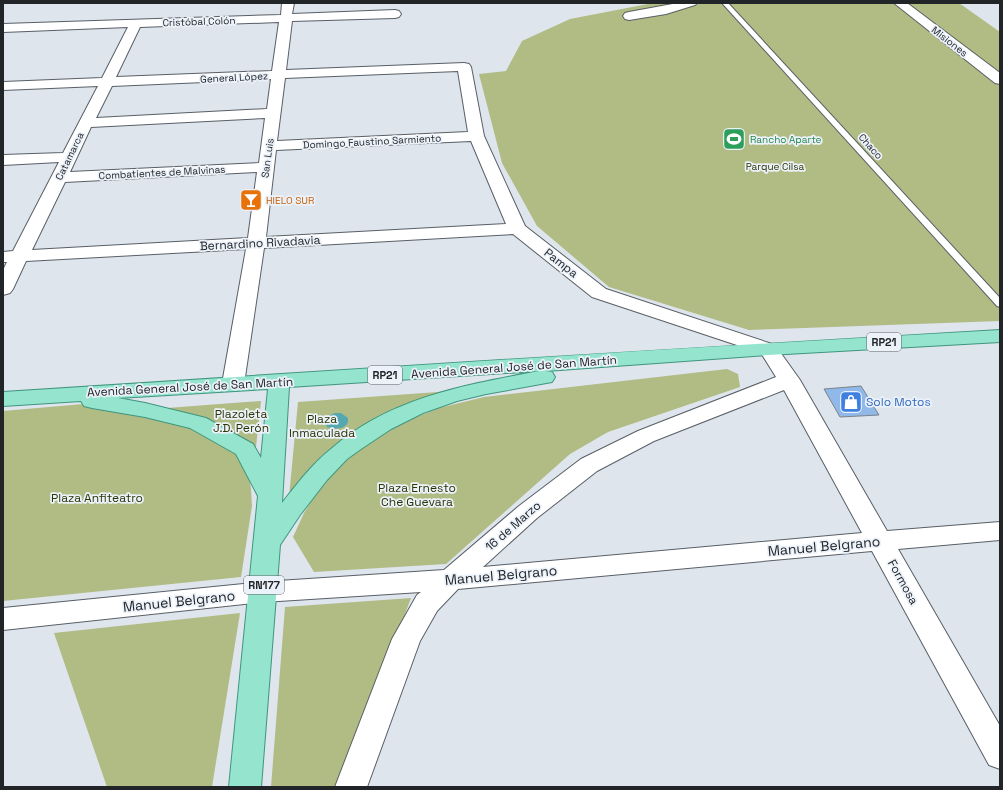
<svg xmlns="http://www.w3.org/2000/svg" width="1003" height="790" font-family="'Space Grotesk',sans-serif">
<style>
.green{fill:#b1bb84}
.water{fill:#55a8b0}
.building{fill:#90b9e9;stroke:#7c8289}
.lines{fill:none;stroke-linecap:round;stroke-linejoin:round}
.service-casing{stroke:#595f66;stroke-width:2}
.minor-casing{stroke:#595f66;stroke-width:2}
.primary-casing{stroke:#3f957e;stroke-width:2}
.service{fill:#fff;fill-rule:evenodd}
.minor{fill:#fff;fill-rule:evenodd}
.primary{fill:#95e4ce;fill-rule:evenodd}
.labels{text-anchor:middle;stroke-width:3.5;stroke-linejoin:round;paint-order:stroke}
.far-street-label{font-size:10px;fill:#222528;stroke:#ecf2fa}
.far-leisure-label{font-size:10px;fill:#27864d;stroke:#ecf2fa;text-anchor:start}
.far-park-label{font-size:10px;fill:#2d3303;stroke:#ecf2fa}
.far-food-label{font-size:10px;fill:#c56008;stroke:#ecf2fa;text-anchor:start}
.shield{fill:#ecf2fa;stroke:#5f6267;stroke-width:1}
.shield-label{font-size:11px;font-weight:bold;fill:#222528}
.street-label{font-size:12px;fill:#222528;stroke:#ecf2fa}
.shop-label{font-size:12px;fill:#366cbe;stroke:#ecf2fa;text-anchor:start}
.park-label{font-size:12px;fill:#2d3303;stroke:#ecf2fa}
.near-street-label{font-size:14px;fill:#222528;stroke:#ecf2fa}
</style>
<rect width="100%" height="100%" fill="#dee5ed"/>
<g class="green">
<polygon points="653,3 959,3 1000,32 1000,321 749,330 609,287 537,226 502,163 479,74 506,71 522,41 570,19"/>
<polygon points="727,369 738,374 740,387 608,432 570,454 446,564 314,572 293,537 304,513 320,488 346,461 374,437 409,420 439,408 484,397"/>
<polygon points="452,391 413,403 289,497 298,402"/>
<polygon points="261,401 255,456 200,418 167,408"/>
<polygon points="95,403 145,410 245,449 251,489 252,506 241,577 3,601 3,411"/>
<polygon points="411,598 340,787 271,787 285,607"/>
<polygon points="240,613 212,787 107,787 54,633"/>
</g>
<path class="water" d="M335,413H341L348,418C350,429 335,430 327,427L324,421L326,417Z"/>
<polygon class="building" points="861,386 879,415 840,417 824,389"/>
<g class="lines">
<g class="service-casing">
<polygon id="service" points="722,3 728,3 1000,298 1000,307 997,306"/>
</g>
<g class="minor-casing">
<g id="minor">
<path d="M282,3H294L292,14L395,10L399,11L401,14L399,17L395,18L292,21L286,70L464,63L469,64L471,67L484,136L525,226L606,289L775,345L800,380L887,531L1000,522V540L898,549L1000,726V769L989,765L872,551L458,589L437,611L420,641L367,787H335L392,639L417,595L421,592L263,602L3,630V608L263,582L444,570L519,506L581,459L638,431L776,377L761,353L592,297L513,234L264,248L244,384L241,389L233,391L225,389L222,384L246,249L26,261L13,289L10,293L3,295V270L7,262H3V252L13,251L59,162L3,165V155L63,153L98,86L3,90V82L102,78L128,27L3,32V24L281,15ZM279,22L272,71L116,77L140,27ZM458,71L468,132L277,141L285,78ZM271,79L267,109L96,118L112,86ZM265,118L259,163L70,172L91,127ZM471,141L506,224L266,237L276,150ZM257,172L248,238L32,250L65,182ZM784,390L862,533L483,567L537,518L597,471L654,441Z"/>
<polygon points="678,3 697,3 695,5 666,14 629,20 625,19 623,16 625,13 629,12"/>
<polygon points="894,3 907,3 1000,73 1000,84 995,83"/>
</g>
</g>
<g class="primary-casing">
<path id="primary" d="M1000,330V342L768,355L546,371L552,372L555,377L552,382L486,394L457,401L423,413L391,429L361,449L347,459L327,480L300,515L280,545L261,787H229L258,496L236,454L190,428L145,417L92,408L84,406L81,401L3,406V392C335,371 668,348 1000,330ZM539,371C465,385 389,398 331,449C312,464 297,484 282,503L289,387ZM268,389L261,458L253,444L206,418L145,403L118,398Z"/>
</g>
<use href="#service" class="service"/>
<use href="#minor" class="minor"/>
<use href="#primary" class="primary"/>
</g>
<defs>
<g id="stadium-square" transform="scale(1.15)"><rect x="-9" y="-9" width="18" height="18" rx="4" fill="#2e9e5b" stroke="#ecf2fa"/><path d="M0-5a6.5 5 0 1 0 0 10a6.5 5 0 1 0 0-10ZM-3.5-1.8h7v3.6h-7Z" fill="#fff"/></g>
<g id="bar-square" transform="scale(1.15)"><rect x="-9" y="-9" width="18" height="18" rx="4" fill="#e8710a" stroke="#ecf2fa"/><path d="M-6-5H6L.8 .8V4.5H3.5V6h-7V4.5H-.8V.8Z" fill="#fff"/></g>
<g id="shop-square" transform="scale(1.15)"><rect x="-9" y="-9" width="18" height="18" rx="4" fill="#3f7fe0" stroke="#ecf2fa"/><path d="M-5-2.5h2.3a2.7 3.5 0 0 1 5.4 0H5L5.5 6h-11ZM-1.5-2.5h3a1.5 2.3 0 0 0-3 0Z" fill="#fff"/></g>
</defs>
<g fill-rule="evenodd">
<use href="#stadium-square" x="734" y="139"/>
<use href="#bar-square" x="251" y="200"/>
<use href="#shop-square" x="851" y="402"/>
</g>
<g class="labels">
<g class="far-street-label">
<text transform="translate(199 21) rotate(-2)" y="4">Cristóbal Colón</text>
<text transform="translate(950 41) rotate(38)" y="4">Misiones</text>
<text transform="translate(234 77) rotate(-3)" y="4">General López</text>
<text transform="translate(372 141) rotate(-3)" y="4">Domingo Faustino Sarmiento</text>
<text transform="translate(871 146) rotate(48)" y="4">Chaco</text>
<text transform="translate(69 156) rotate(-64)" y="4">Catamarca</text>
<text transform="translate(267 158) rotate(-82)" y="4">San Luis</text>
<text transform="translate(162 172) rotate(-3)" y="4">Combatientes de Malvinas</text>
</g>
<g class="far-leisure-label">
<text x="750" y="143">Rancho Aparte</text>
</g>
<g class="far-park-label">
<text x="775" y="170">Parque Cilsa</text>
</g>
<g class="far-food-label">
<text x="266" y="204">HIELO SUR</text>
</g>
<g class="shield">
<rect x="867" y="333" width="34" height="18" rx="3"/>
<rect x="368" y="366" width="34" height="18" rx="3"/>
<rect x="244" y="576" width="40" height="18" rx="3"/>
</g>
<g class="shield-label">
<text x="884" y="346">RP21</text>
<text x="385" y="379">RP21</text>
<text x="264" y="589">RN177</text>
</g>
<g class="street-label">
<text transform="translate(260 243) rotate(-3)" y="4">Bernardino Rivadavia</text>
<text transform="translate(561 263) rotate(38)" y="4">Pampa</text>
<text transform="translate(514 367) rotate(-4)" y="4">Avenida General José de San Martín</text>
<text transform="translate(190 387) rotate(-3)" y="4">Avenida General José de San Martín</text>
<text transform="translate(513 526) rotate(-41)" y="4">16 de Marzo</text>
<text transform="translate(903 582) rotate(61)" y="4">Formosa</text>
</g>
<g class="shop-label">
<text x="866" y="406">Solo Motos</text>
</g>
<g class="park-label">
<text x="241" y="418">Plazoleta<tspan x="241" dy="14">J.D. Perón</tspan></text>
<text x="322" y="423">Plaza<tspan x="322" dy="14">Inmaculada</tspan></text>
<text x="417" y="492">Plaza Ernesto<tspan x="417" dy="14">Che Guevara</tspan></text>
<text x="97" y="502">Plaza Anfiteatro</text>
</g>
<g class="near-street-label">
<text transform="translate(824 546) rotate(-5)" y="5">Manuel Belgrano</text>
<text transform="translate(501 575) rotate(-5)" y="5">Manuel Belgrano</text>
<text transform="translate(179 601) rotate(-6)" y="5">Manuel Belgrano</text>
</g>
</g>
<rect width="1003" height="790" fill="none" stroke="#222528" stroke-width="8"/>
</svg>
